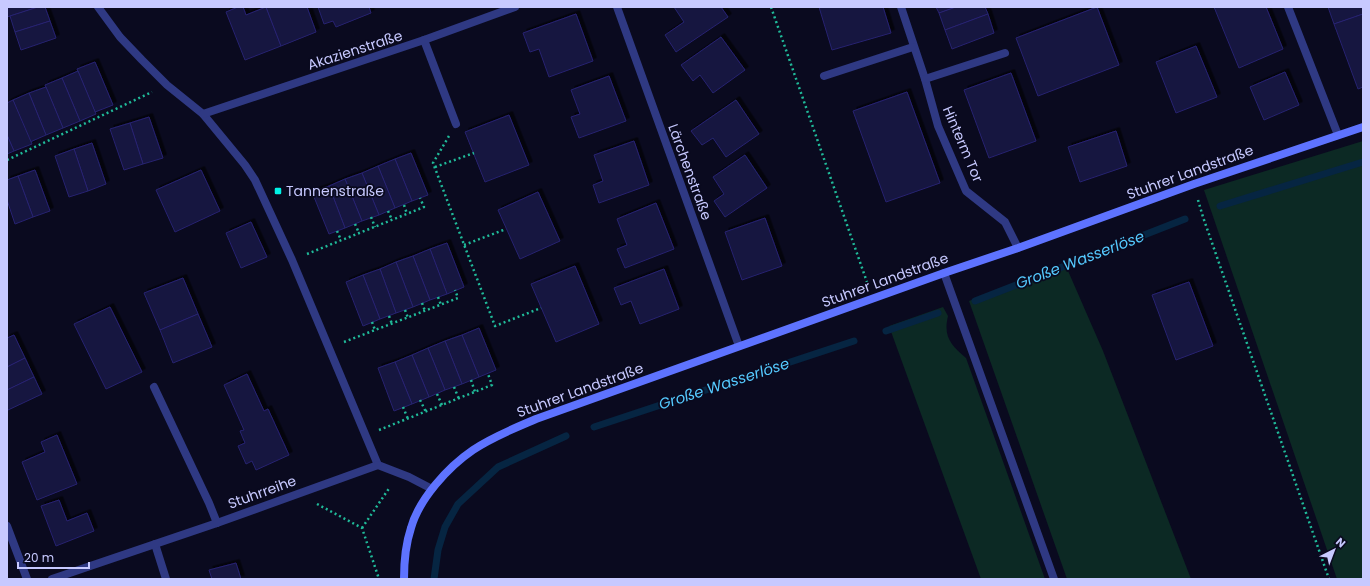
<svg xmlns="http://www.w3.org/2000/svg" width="1370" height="586" font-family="Poppins,sans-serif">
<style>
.green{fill:#0c2924}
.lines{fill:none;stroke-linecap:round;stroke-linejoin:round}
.stream{stroke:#062542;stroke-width:7}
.building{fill:#161441;stroke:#272370;filter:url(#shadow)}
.path{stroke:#20ba99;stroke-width:2.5;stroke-dasharray:2 3;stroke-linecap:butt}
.lane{stroke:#2f3983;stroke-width:8}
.street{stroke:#2f3983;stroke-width:8}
.secondary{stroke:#5e73ff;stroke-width:8}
.poi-dot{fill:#00f2e6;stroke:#0a0a1f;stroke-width:1.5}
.labels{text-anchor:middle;stroke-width:3.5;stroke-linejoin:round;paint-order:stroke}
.street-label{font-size:14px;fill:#c7c9ff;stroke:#0a0a1f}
.poi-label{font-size:14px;fill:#c7c9ff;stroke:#0a0a1f;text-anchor:start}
.water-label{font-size:15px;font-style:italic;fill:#55caff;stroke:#0a0a1f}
</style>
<defs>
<filter id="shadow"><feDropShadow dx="3.5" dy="-3.5" stdDeviation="0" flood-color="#0009"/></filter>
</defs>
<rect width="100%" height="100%" fill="#0a0a1f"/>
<g class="green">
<polygon points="1363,141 1363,579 1337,579 1204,190"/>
<polygon points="1065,264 1103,351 1191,579 1067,579 969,301"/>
<path d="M943,307L948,316C943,337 951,345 966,358L1045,579H981L889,326Z"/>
</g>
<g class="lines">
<g class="stream">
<polyline points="1220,206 1363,162"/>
<polyline points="975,301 1185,219"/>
<polyline points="886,331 938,313"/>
<polyline points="594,427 854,341"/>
<polyline points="434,579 438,550 445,527 458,504 498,467 566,436"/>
</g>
</g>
<g class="building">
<polygon points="7,7 38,7 7,17"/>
<polygon points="38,7 45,7 50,21 15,32 10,16"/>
<polygon points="238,7 243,7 246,15 266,7 281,46 245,60 226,12"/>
<polygon points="266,7 307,7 316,32 281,46"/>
<polygon points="318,7 369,7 371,13 336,27 333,21 324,24"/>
<polygon points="674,7 721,7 728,17 676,52 665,35 684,22"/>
<polygon points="819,7 883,7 891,33 832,50"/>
<polygon points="936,7 956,7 939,13"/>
<polygon points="956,7 985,7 988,14 945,30 939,13"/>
<polygon points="1097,7 1119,65 1038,96 1016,38"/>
<polygon points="1214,7 1266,7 1283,49 1239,68"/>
<polygon points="1328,7 1363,7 1363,14 1334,24"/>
<polygon points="576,14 593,61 549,77 539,49 530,52 523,33"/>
<polygon points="988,14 994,33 952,49 945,30"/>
<polygon points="1363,14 1363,87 1358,89 1334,24"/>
<polygon points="50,21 56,38 21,50 15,32"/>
<polygon points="721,37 745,70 713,93 700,75 693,81 681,65"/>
<polygon points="1196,46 1217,97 1176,113 1156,62"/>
<polygon points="95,62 113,105 95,112 77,69"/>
<polygon points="78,71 96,114 80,121 62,78"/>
<polygon points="1285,72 1299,105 1264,120 1250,87"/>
<polygon points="1011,73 1036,141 989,158 964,90"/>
<polygon points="609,76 626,121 579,138 571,117 580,114 571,90"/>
<polygon points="62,78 80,121 63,128 45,85"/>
<polygon points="46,87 63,128 46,135 29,93"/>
<polygon points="907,92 940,183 886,202 853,111"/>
<polygon points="29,93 46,135 30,142 13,100"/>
<polygon points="13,100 32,144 14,151 7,135 7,103"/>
<polygon points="736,100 759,134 726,157 713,138 702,145 691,131"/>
<polygon points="509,115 529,165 485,182 465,132"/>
<polygon points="149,117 163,158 143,164 130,123"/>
<polygon points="130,123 143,164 124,170 110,129"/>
<polygon points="1116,131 1127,166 1080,182 1068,147"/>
<polygon points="7,135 14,151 7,154"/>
<polygon points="634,141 649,185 599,203 593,185 603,181 594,155"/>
<polygon points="92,143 106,184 88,191 74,149"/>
<polygon points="74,149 88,191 69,197 55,156"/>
<polygon points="411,153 428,195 412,201 395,159"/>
<polygon points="745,155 767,188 725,217 714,201 724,194 713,177"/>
<polygon points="395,159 412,201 395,208 378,166"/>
<polygon points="378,166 395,208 379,215 362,173"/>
<polygon points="35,170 50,211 33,217 18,176"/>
<polygon points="201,170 220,211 175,232 156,190"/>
<polygon points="362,173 379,215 362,221 345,179"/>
<polygon points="18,176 33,217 15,224 7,200 7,180"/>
<polygon points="345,179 362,221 345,228 329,186"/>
<polygon points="329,186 345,228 329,234 312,192"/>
<polygon points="538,192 560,241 520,259 498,210"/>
<polygon points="656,203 674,249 625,268 617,249 627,245 617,219"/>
<polygon points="765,218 782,266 742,280 725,232"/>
<polygon points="251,222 267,257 241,268 226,233"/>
<polygon points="447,243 464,287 447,294 430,249"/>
<polygon points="430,249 447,294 430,300 413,256"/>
<polygon points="413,256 430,300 413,307 396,262"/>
<polygon points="396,262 413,307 396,313 380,269"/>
<polygon points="575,266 599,324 556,342 531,284"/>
<polygon points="380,269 396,313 380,319 363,275"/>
<polygon points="664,269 679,309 640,324 631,301 621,305 614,288"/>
<polygon points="363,275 380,319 363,326 346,282"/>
<polygon points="183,278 198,314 160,330 144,293"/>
<polygon points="1189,282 1213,346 1176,360 1152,295"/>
<polygon points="110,307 142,372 106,389 74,324"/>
<polygon points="198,314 212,347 173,363 160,330"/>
<polygon points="479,328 496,370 479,377 462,335"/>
<polygon points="14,335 25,358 7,367 7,338"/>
<polygon points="462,335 479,377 462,384 445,341"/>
<polygon points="445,341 462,384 445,390 428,348"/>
<polygon points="428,348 445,390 429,397 412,355"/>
<polygon points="412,355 429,397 412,404 395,362"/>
<polygon points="25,358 34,377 7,390 7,367"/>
<polygon points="395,362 412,404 394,411 378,368"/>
<polygon points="247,374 264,411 268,409 289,455 256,470 252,461 246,464 238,446 245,443 240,431 244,430 224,385"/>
<polygon points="34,377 42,394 8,410 7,408 7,390"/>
<polygon points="57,435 77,484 37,500 22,462 45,452 41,442"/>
<polygon points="59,500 67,521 87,513 94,531 56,546 41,506"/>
<polygon points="236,563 241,579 212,579 209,570"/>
</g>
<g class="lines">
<g class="path">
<polyline points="771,7 868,285"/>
<polyline points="449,136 433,163 495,326 541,308"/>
<polyline points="7,160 152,92"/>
<polyline points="435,167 474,153"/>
<polyline points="1198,200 1203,217 1329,579"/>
<polyline points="404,205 407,214"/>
<polyline points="388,211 392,220"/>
<polyline points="371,217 375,227"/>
<polyline points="355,224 359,233"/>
<polyline points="337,231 341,240"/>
<polyline points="464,245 506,229"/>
<polyline points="307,254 424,207 420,198"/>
<polyline points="438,297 441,305"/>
<polyline points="422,303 425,311"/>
<polyline points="405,310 408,318"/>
<polyline points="389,316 392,324"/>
<polyline points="372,322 375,330"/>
<polyline points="344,342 458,298 455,290"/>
<polyline points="471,380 475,392"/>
<polyline points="454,387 459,399"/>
<polyline points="437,394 442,405"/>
<polyline points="420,400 426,412"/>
<polyline points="403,407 408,419"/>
<polyline points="379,430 492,385 488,374"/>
<polyline points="317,504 362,528 379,579"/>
<polyline points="362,528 390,487"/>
</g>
<g class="lane">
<polyline points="1288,7 1338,135"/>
<polyline points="424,40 456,124"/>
<polyline points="944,273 1054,579"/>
<polyline points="154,387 209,503 217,523"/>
</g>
<g class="street">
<polyline points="98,7 120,37 142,60 167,85 203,114 245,165 255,180 292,260 378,465 409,477 432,489"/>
<polyline points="617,7 739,346"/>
<polyline points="901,7 925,79 938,126 966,191 1005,222 1018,248"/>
<polyline points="824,76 913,47"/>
<polyline points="925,79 1005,53"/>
<polyline points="203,114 424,40 515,7"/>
<polyline points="7,526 27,579"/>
<polyline points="155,544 166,579"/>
<polyline points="52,579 217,523 378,465"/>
</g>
<path class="secondary" d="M404,579C404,563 406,543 411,528C419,499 448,467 473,450C492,437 515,428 536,419L944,273L1018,248L1194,184L1363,127"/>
</g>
<rect class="poi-dot" x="274" y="187" width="8" height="8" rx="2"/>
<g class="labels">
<g class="street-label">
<text transform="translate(355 50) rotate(-18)" y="5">Akazienstraße</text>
<text transform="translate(963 144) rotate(67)" y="5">Hinterm Tor</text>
<text transform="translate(690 172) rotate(70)" y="5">Lärchenstraße</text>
<text transform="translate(1190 172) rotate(-20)" y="5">Stuhrer Landstraße</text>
<text transform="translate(885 280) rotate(-20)" y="5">Stuhrer Landstraße</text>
<text transform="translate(580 390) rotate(-20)" y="5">Stuhrer Landstraße</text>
<text transform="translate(262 492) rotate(-20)" y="5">Stuhrreihe</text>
</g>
<g class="poi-label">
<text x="286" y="196">Tannenstraße</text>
</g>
<g class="water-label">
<text transform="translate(1080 260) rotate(-21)" y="5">Große Wasserlöse</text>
<text transform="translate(724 384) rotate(-18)" y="5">Große Wasserlöse</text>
</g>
</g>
<rect width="1370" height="586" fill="none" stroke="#c7c9ff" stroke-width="16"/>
<g transform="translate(1334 550) rotate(42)" stroke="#0a0a1f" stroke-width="3" paint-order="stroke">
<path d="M0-3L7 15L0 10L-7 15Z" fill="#c7c9ff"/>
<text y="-6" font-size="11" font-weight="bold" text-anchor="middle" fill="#c7c9ff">N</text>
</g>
<path d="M18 562v6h71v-6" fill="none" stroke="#c7c9ff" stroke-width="2"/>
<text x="24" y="562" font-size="12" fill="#c7c9ff" stroke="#0a0a1f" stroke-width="3" paint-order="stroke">20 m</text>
</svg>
